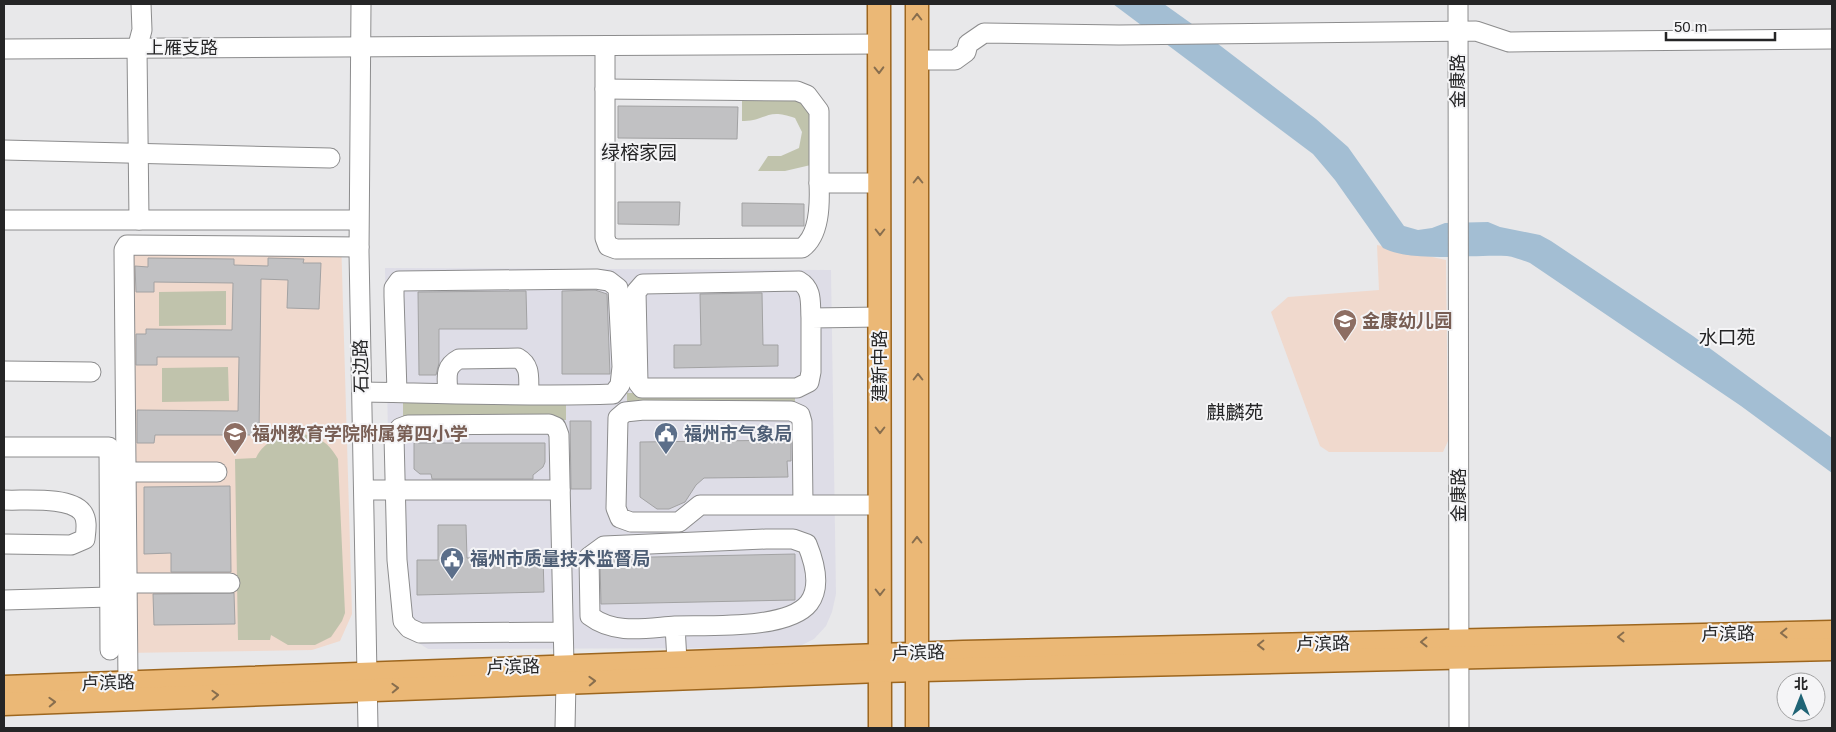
<svg xmlns="http://www.w3.org/2000/svg" width="1836" height="732" font-family="Arial,'Noto Sans SC',sans-serif">
<style>
.built{fill:#dedde7}
.education{fill:#f0d9cd}
.green{fill:#c0c3ac}
.water{fill:#a3bed3}
.building{fill:#c1c1c3;stroke:#a2a2a3}
.lines{fill:none;stroke-linecap:round;stroke-linejoin:round}
.minor-casing{stroke:#8c8c8d;stroke-width:21}
.major-casing{stroke:#9d661e;stroke-width:25}
.minor{stroke:#fff;stroke-width:19}
.major{stroke:#ebb876;stroke-width:22}
.oneway{stroke:#886e4e}
.labels{text-anchor:middle;stroke-width:4;stroke-linejoin:round;paint-order:stroke}
.street-label{font-size:18px;fill:#252526;stroke:#f5f5f7}
.education-label{font-size:18px;font-weight:bold;fill:#785e54;stroke:#f5f5f7;text-anchor:start}
.service-label{font-size:18px;font-weight:bold;fill:#4e5e75;stroke:#f5f5f7;text-anchor:start}
.neighbourhood-label{font-size:19px;fill:#252526;stroke:#f5f5f7}
</style>
<rect width="100%" height="100%" fill="#e8e8ea"/>
<polygon class="built" points="385,268 831,270 836,594 832,612 826,626 814,639 796,648 428,649 405,634 391,607"/>
<g class="education">
<polygon points="121,237 204,239 341,237 352,614 340,641 312,650 124,653"/>
<polygon points="1377,245 1446,260 1448,441 1443,452 1329,452 1320,446 1271,312 1288,297 1379,290"/>
</g>
<g class="green">
<path d="M742,94L799,95L815,113V164L785,171H758L768,156H781L799,148L802,132L795,118C765,107 766,122 742,121Z"/>
<polygon points="226,291 226,325 159,326 159,292"/>
<polygon points="228,367 229,401 162,402 162,368"/>
<rect x="627" y="393" width="168" height="13"/>
<polygon points="403,401 566,402 566,420 403,419"/>
<path d="M302,434C320,437 329,443 338,459L345,613L342,621L331,637L315,645H288L271,635L270,640H238L235,459L256,458C265,439 283,435 302,434Z"/>
</g>
<path class="water" d="M1113,4H1164L1192,24L1316,119L1348,147L1404,226L1418,230L1432,228L1445,223L1488,222L1500,227L1540,235L1551,241L1693,336L1832,438V473L1741,406L1530,263C1522,260 1514,257 1507,256C1474,254 1412,263 1383,248L1335,180L1313,154Z"/>
<g class="building">
<polygon points="618,106 738,107 737,139 618,138"/>
<polygon points="618,202 680,202 679,225 618,224"/>
<polygon points="742,203 804,204 804,226 742,226"/>
<polygon points="148,258 234,259 234,265 268,266 268,258 304,259 303,263 321,263 319,309 287,308 288,280 261,279 259,435 155,435 154,443 137,443 137,410 238,411 239,357 157,357 157,365 136,365 136,334 146,334 146,329 232,330 233,283 154,282 154,292 136,292 135,266 148,267"/>
<polygon points="595,290 607,294 610,374 562,374 562,291"/>
<polygon points="526,291 527,329 439,329 439,363 436,375 419,375 418,292"/>
<polygon points="762,293 763,345 778,345 778,366 674,368 674,345 701,345 700,294"/>
<polygon points="570,421 591,421 591,489 571,489"/>
<polygon points="791,440 791,461 787,461 788,477 704,478 696,485 685,502 669,509 657,509 640,497 640,442"/>
<polygon points="414,443 545,443 545,462 543,467 533,475 533,479 432,479 431,474 420,474 414,469"/>
<polygon points="230,486 231,572 171,572 171,553 144,554 144,487"/>
<polygon points="438,525 466,525 467,558 543,556 544,592 417,595 417,560 438,560"/>
<polygon points="795,554 795,600 601,604 600,563 606,558"/>
<polygon points="234,593 235,624 154,625 153,594"/>
</g>
<g class="lines">
<g class="minor-casing">
<g id="minor">
<polyline points="361,4 359,252 368,728"/>
<polyline points="1458,4 1459,728"/>
<path d="M605,46V238L608,246L616,249L802,248C820,235 820,204 819,183H880"/>
<polyline points="4,49 879,44"/>
<polyline points="918,60 955,60 966,52 968,44 984,33 1119,35 1476,31 1509,42 1832,39"/>
<polyline points="605,89 797,91 807,95 819,111 819,183"/>
<polyline points="4,150 330,158"/>
<polyline points="4,220 358,220"/>
<polyline points="139,220 137,49 142,30 141,4"/>
<path d="M811,318C810,303 813,289 799,281L643,284L636,292L638,383L642,388H797L809,382L811,372V318L880,317"/>
<polyline points="4,371 91,372"/>
<path d="M362,392C445,393 530,397 613,394L620,385L622,367L618,288L609,281L596,279L399,281L394,288V296L397,392"/>
<path d="M448,393C447,377 444,367 459,359L518,358C532,366 528,380 529,394"/>
<polyline points="4,447 109,447 110,650"/>
<polyline points="126,472 217,472"/>
<polyline points="364,490 560,490"/>
<path d="M4,500C24,501 69,496 82,512C88,519 86,531 85,539L71,545L4,544"/>
<polyline points="803,505 802,422 800,415 791,411 644,410 625,412 618,418 616,508 620,518 631,522 679,522 700,505 880,505"/>
<polyline points="127,583 230,583"/>
<polyline points="4,600 110,597"/>
<path d="M675,626C646,628 615,635 590,616L589,557L604,546L766,539H793L807,544C814,561 822,586 809,603C788,630 708,625 675,626L677,661"/>
<path d="M563,632L420,633L409,628L403,621L397,560L394,436L400,428L408,425L549,424L556,427L559,435C560,512 562,589 564,665"/>
<polyline points="128,682 124,250 127,245 359,247"/>
<polyline points="565,728 566,682"/>
</g>
</g>
<g class="major-casing">
<g id="major">
<polyline points="879,4 880,728"/>
<polyline points="4,687 963,652 1832,632"/>
<polyline points="4,704 880,671 1832,649"/>
<polyline points="917,728 917,4"/>
</g>
</g>
<use href="#minor" class="minor"/>
<use href="#major" class="major"/>
</g>
<defs><path id="oneway-chevron" d="M-2-3.5L2.5 0L-2 3.5" fill="none" stroke-width="1.6" stroke-linecap="round" stroke-linejoin="round" transform="scale(1.25)"/></defs>
<g class="oneway">
<use href="#oneway-chevron" transform="translate(917 17) rotate(-90)"/>
<use href="#oneway-chevron" transform="translate(879 70) rotate(89)"/>
<use href="#oneway-chevron" transform="translate(918 180) rotate(-90)"/>
<use href="#oneway-chevron" transform="translate(880 232) rotate(90)"/>
<use href="#oneway-chevron" transform="translate(918 377) rotate(-90)"/>
<use href="#oneway-chevron" transform="translate(880 430) rotate(90)"/>
<use href="#oneway-chevron" transform="translate(917 540) rotate(-90)"/>
<use href="#oneway-chevron" transform="translate(880 592) rotate(90)"/>
<use href="#oneway-chevron" transform="translate(1784 633) rotate(179)"/>
<use href="#oneway-chevron" transform="translate(1621 637) rotate(179)"/>
<use href="#oneway-chevron" transform="translate(1424 642) rotate(179)"/>
<use href="#oneway-chevron" transform="translate(1261 645) rotate(179)"/>
<use href="#oneway-chevron" transform="translate(592 681) rotate(-2)"/>
<use href="#oneway-chevron" transform="translate(395 688) rotate(-2)"/>
<use href="#oneway-chevron" transform="translate(215 695) rotate(-2)"/>
<use href="#oneway-chevron" transform="translate(52 702) rotate(-2)"/>
</g>
<defs>
<g id="school-pin" transform="scale(1.25)"><path d="M0 17L-7.5 6A9.5 9.5 0 1 1 7.5 6Z" fill="#8d6e63" stroke="#f5f5f7"/><path d="M0-5L7-2L0 1L-7-2ZM-4 1L0 2.5L4 1V4Q0 6-4 4Z" fill="#fff"/></g>
<g id="civic-pin" transform="scale(1.25)"><path d="M0 17L-7.5 6A9.5 9.5 0 1 1 7.5 6Z" fill="#5c6f8a" stroke="#f5f5f7"/><path d="M-.6-6.5H3V-4.5H.6V-3L4-1V1h2V6H-6V1h2V-1L-.6-3ZM-1.2 2.5V6h2.4V2.5Z" fill="#fff"/></g>
</defs>
<g fill-rule="evenodd">
<use href="#school-pin" x="1345" y="321"/>
<use href="#school-pin" x="235" y="434"/>
<use href="#civic-pin" x="666" y="434"/>
<use href="#civic-pin" x="452" y="559"/>
</g>
<g class="labels">
<g class="street-label">
<text x="182" y="54">上雁支路</text>
<text transform="translate(1458 81) rotate(-90)" y="6">金康路</text>
<text transform="translate(361 366) rotate(-91)" y="6">石边路</text>
<text transform="translate(880 366) rotate(-90)" y="6">建新中路</text>
<text transform="translate(1459 495) rotate(-90)" y="6">金康路</text>
<text transform="translate(1728 634) rotate(-1)" y="6">卢滨路</text>
<text transform="translate(1323 644) rotate(-1)" y="6">卢滨路</text>
<text transform="translate(918 653) rotate(-2)" y="6">卢滨路</text>
<text transform="translate(513 667) rotate(-2)" y="6">卢滨路</text>
<text transform="translate(108 683) rotate(-2)" y="6">卢滨路</text>
</g>
<g class="education-label">
<text x="1362" y="327">金康幼儿园</text>
<text x="252" y="440">福州教育学院附属第四小学</text>
</g>
<g class="service-label">
<text x="684" y="440">福州市气象局</text>
<text x="470" y="565">福州市质量技术监督局</text>
</g>
<g class="neighbourhood-label">
<text x="639" y="159">绿榕家园</text>
<text x="1727" y="344">水口苑</text>
<text x="1235" y="419">麒麟苑</text>
</g>
</g>
<rect width="1836" height="732" fill="none" stroke="#252526" stroke-width="10"/>
<g transform="translate(1801 697)"><circle r="24" fill="#f5f5f7" stroke="#a2a2a3"/>
<path d="M0-4L9 19L0 12L-9 19Z" fill="#206476"/>
<text y="-8" font-size="14" font-weight="bold" text-anchor="middle" fill="#252526">北</text>
</g>
<path d="M1666 32v8h109v-8" fill="none" stroke="#252526" stroke-width="2.5"/>
<text x="1674" y="32" font-size="15" fill="#252526" stroke="#f5f5f7" stroke-width="4" paint-order="stroke">50 m</text>
</svg>
